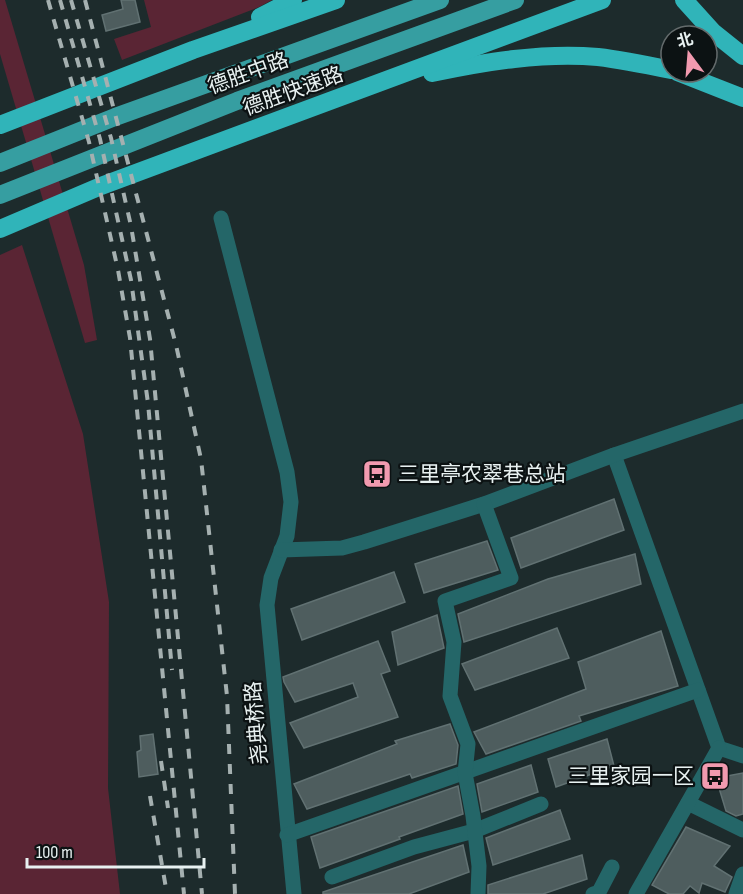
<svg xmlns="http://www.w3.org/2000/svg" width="743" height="894" font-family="'Sofia Sans Condensed','Noto Sans SC',sans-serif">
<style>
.green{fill:#5a2534}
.building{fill:#4e5d5e;stroke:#617172;stroke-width:1.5}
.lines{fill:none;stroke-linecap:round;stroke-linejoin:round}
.minor{stroke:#246668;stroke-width:15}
.major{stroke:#369ea1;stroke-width:18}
.highway{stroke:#30b4b9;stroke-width:18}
.rail{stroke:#a5b0b0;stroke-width:4;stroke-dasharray:10 10;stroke-linecap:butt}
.labels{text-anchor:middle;stroke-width:4.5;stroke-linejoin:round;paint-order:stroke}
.street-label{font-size:21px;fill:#e8f1f1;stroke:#0c1213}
.poi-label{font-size:21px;fill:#e8f1f1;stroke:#0c1213;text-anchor:start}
</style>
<rect width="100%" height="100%" fill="#1d2b2c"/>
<g class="green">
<polygon points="0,0 5,0 84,265 97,340 85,343 0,54"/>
<polygon points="144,0 272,0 259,7 122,60 114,39 151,27"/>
<polygon points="22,245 83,434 109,602 108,788 120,894 0,894 0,255"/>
</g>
<g class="building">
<polygon points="121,0 135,0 140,22 106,31 102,15 123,9"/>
<polygon points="614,499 624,530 521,568 511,538"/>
<polygon points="487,541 498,570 424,593 415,564"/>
<polygon points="635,554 641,584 464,642 458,614 548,579"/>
<polygon points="394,572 405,602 302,640 291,609"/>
<polygon points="437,615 444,648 398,665 392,632"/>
<polygon points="557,628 569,658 475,690 462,664"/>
<polygon points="661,631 678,686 579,716 581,721 486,754 474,732 586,689 578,662"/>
<polygon points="378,641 390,671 381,674 398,717 304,748 290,723 358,697 353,683 295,702 284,682 283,677"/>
<polygon points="450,724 458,745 456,764 412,778 410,774 307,809 294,784 397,744 395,741"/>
<polygon points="153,734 158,774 139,777 137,752 141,750 140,736"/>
<polygon points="607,739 614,766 556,787 548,759"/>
<polygon points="531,765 538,792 482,812 477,784"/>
<polygon points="743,773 743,814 736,816 726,811 716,778"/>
<polygon points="458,786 463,814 399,837 400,839 320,868 311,837"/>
<polygon points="560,810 570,839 493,865 486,838"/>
<polygon points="686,827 730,846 714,866 732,877 725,892 702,883 699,893 690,886 683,894 669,894 652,885"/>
<polygon points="463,845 469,872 409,894 323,894 323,892"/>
<polygon points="582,855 587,879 543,894 488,894 488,885"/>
</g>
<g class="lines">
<g class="minor">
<polyline points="221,218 287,472 291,502 287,536 271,578 267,605 294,894"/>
<polyline points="614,455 719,748"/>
<polyline points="281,550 342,548 364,542 484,504 614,455 743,411"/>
<polyline points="719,748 743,756"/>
<polyline points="688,803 743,830"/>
<polyline points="287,835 698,690"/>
<polyline points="332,877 414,847 474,831 541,804"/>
<polyline points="478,894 479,866 473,816 465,773 468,744 450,696 454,642 445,601 511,578 484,504"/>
<polyline points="593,894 599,892 612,867"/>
<polyline points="636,894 719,748"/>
<polyline points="736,894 743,874"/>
</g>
<g class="major">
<polyline points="0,163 115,117 440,0"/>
<polyline points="0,195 237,101 515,0"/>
</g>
<g class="highway">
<polyline points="684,0 713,32 743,56"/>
<polyline points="260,17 293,0"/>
<polyline points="677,72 743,98"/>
<path d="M432,73C485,62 543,52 598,57C623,60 647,65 671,70"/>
<polyline points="0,125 193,50 336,0"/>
<polyline points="0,229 101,186 602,0"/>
</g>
<g class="rail">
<polyline points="48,0 89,142 118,270 130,338 184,894"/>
<polyline points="60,0 100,139 131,280 148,403 172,670"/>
<polyline points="71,0 111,138 131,226 150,339 202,894"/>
<polyline points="85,0 176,345 201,459 227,696 235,894"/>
<polyline points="161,761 168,808"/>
<polyline points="150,796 167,894"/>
</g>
</g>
<defs>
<g id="bus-square" transform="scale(1.5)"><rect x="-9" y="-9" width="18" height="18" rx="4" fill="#f29aaf" stroke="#0c1213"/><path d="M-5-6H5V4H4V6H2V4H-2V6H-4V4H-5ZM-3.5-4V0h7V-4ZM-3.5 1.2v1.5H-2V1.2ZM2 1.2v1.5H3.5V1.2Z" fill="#111"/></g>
</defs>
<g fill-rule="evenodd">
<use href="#bus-square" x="377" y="474"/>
<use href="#bus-square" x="715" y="776"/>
</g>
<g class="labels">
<g class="street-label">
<text transform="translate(248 73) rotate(-20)" y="7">德胜中路</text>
<text transform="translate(293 91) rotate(-20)" y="7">德胜快速路</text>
<text transform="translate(256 723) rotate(-95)" y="7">尧典桥路</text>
</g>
<g class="poi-label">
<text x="398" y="481">三里亭农翠巷总站</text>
<text x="694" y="783" text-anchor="end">三里家园一区</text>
</g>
</g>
<g transform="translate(689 54) rotate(344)"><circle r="28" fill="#0c1213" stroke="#646b6c" stroke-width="1.5"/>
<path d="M0-4.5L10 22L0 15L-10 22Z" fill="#f29aaf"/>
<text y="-9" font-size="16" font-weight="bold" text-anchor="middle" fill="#e8f1f1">北</text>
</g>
<path d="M27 858v9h177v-9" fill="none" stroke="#e8f1f1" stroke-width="3"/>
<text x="36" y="858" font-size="18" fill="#e8f1f1" stroke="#0c1213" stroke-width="4.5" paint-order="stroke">100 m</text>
</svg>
